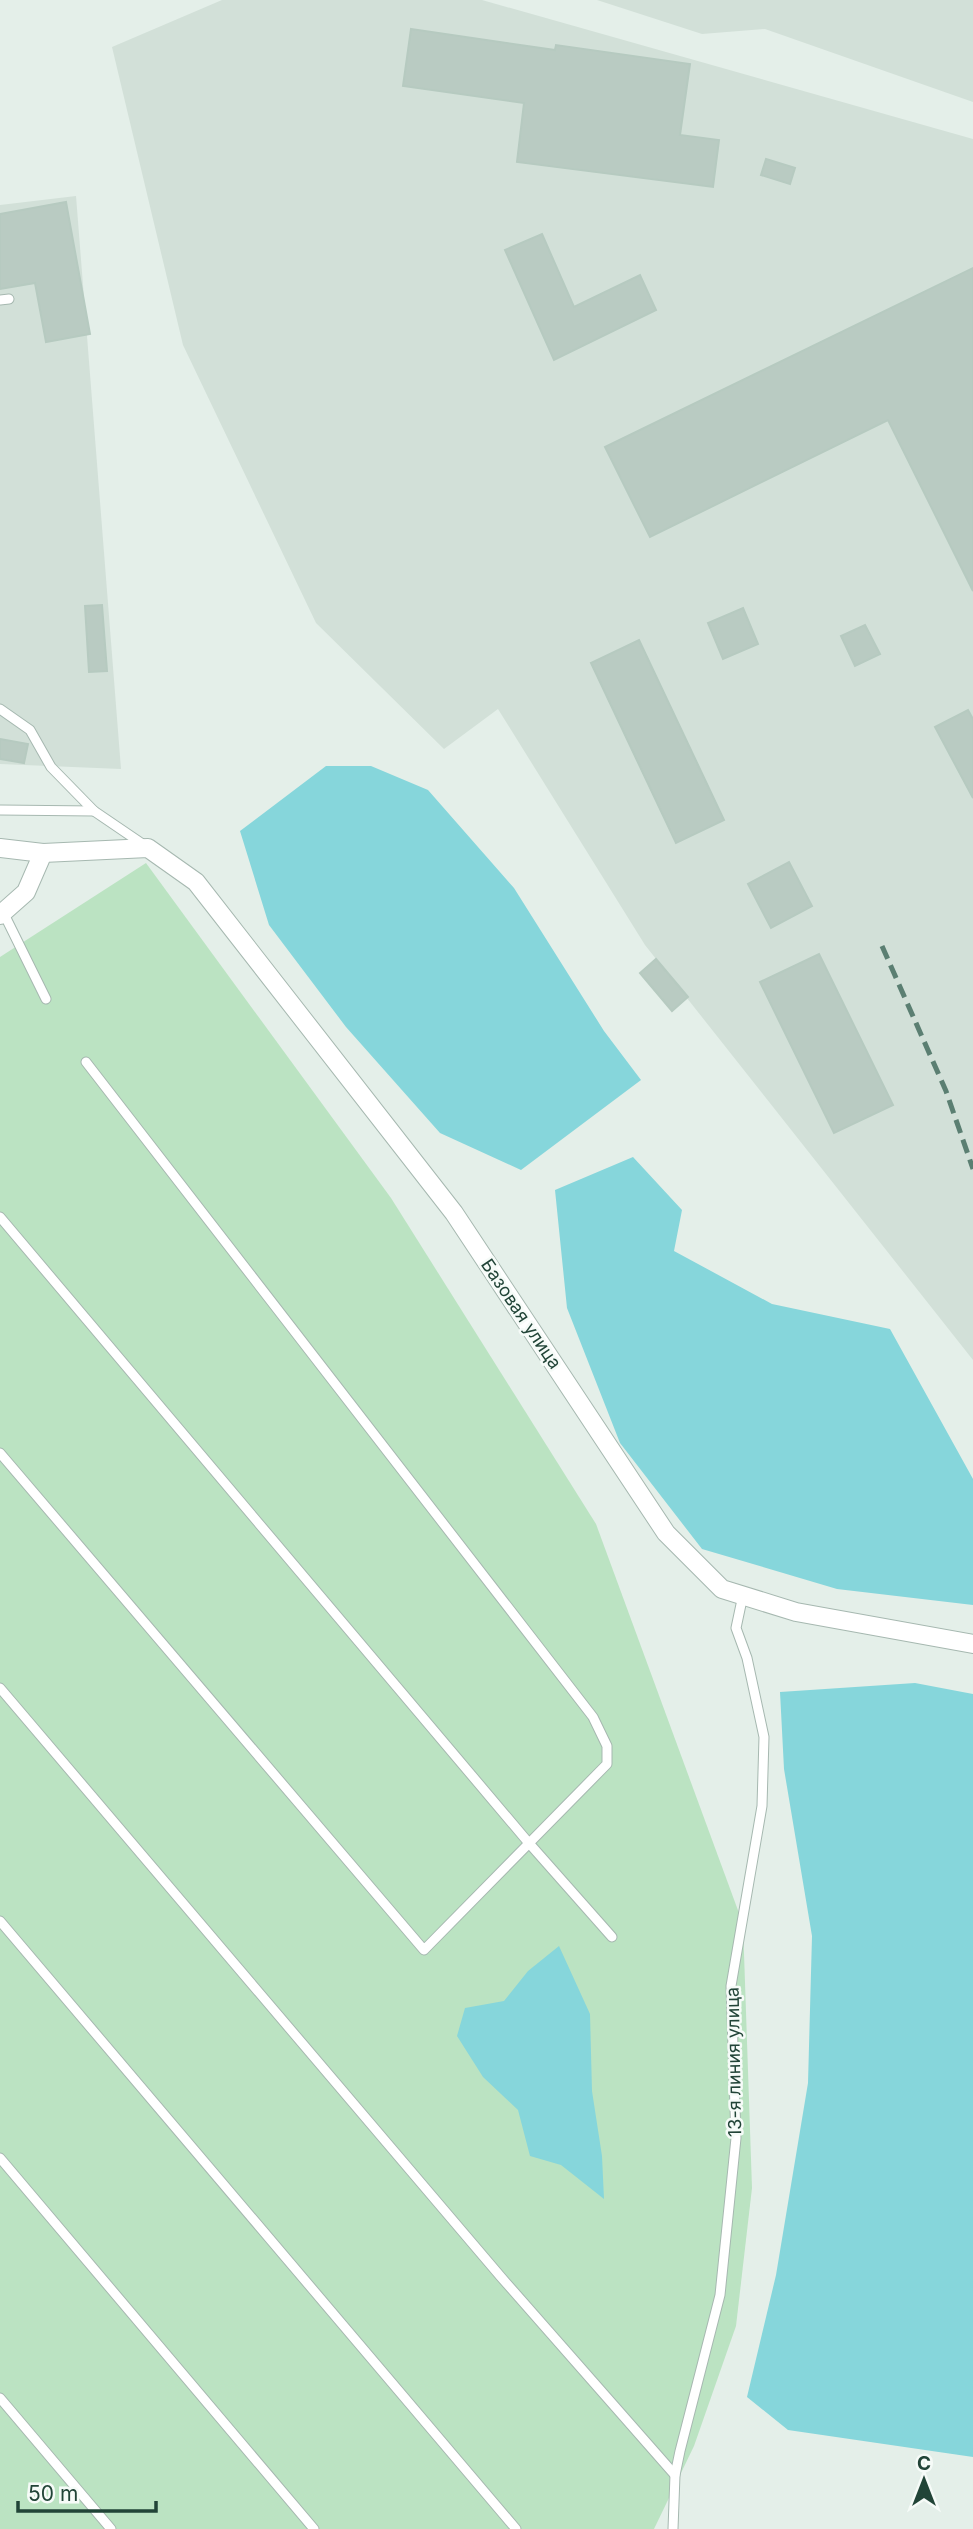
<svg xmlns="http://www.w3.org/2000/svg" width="973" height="2529" font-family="Inter,sans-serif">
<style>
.built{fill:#d2e0d8}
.green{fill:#bbe3c2}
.water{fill:#86d6db}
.building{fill:#b9cbc2;stroke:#b6cac0;stroke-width:2}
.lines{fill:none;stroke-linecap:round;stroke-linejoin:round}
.lane-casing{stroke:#a6b8b0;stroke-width:11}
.street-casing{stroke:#a6b8b0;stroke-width:20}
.lane{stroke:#fff;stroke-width:9}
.street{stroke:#fff;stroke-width:18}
.rail{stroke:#5b7f72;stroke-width:5;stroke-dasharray:14 7;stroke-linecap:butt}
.labels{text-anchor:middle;stroke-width:5;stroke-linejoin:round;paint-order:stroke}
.street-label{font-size:18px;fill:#214437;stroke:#f6fbf8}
</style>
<rect width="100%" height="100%" fill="#e4efe9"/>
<g class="built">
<polygon points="222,0 482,0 973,139 973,1360 645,945 498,709 444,749 316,623 183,345 112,47"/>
<polygon points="597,0 973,0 973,102 765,29 702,34"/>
<polygon points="76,196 121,769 0,764 0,205"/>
</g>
<polygon class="green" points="146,863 391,1198 596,1524 743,1924 752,2188 736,2326 694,2446 654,2529 0,2529 0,957"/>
<g class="water">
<polygon points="326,766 371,766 428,790 514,888 604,1031 641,1080 521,1170 440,1133 346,1027 269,925 240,831"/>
<polygon points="633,1157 682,1210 674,1251 772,1304 890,1329 973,1479 973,1605 837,1589 702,1549 620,1443 567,1308 555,1190"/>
<polygon points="915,1683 973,1694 973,2457 788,2430 747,2397 776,2275 808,2083 812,1936 784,1769 780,1692"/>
<polygon points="559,1946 590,2014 592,2091 602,2156 604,2199 561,2165 530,2156 518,2110 483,2077 457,2036 465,2008 504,2001 528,1971"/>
</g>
<g class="building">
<polygon points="411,29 555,50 556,45 690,64 680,135 719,140 713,187 517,162 524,103 403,86"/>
<polygon points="766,159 795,168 790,184 761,175"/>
<polygon points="66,202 90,334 46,342 35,283 0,289 0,214"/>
<polygon points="542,234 574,307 640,275 656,310 554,360 505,250"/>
<polygon points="973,268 973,591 888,420 650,537 605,447"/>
<polygon points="102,605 107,671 89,672 85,606"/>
<polygon points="743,608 758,644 723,659 708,623"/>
<polygon points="865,625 880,654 855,666 841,636"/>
<polygon points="639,640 724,820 676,843 591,663"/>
<polygon points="968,710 973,719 973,798 935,727"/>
<polygon points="0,739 28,744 24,763 0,759"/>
<polygon points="789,862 812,906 771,928 748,884"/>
<polygon points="819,954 893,1105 834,1133 760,982"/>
<polygon points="656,959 688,997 672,1011 640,973"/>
</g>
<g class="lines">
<g class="lane-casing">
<g id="lane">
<polyline points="0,300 9,299"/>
<polyline points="0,709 30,730 51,767 94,811 144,845"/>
<polyline points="0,810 94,811"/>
<polyline points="3,912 46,999"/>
<polyline points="0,1217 528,1842 612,1937"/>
<polyline points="0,1453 424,1950 607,1764 607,1746 593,1717 86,1062"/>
<polyline points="0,1688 501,2277 675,2475"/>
<polyline points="0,1921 516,2529"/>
<polyline points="0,2158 314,2529"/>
<polyline points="0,2398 111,2529"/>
<polyline points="673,2529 675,2475 680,2451 720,2295 736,2138 731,1986 762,1806 764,1737 747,1658 736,1628 743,1595"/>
</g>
</g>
<g class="street-casing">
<g id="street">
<polyline points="0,848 43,853"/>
<polyline points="0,915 26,892 43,853 148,848 196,882 454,1213 666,1533 722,1589 796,1612 973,1644"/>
</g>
</g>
<use href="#lane" class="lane"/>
<use href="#street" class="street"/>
<polyline class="rail" points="882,946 946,1091 973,1169"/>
</g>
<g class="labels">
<g class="street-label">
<text transform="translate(521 1314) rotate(56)" y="6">Базовая улица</text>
<text transform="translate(734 2062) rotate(-91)" y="6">13-я линия улица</text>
</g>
</g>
<g transform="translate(924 2480)" stroke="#f6fbf8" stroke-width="5" paint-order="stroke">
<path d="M0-5L12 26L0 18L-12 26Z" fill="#214437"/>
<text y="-10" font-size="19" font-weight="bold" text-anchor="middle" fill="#214437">С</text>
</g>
<path d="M18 2501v10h138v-10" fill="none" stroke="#214437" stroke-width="3.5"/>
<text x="28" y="2501" font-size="21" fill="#214437" stroke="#f6fbf8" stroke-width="5" paint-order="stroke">50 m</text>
</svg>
